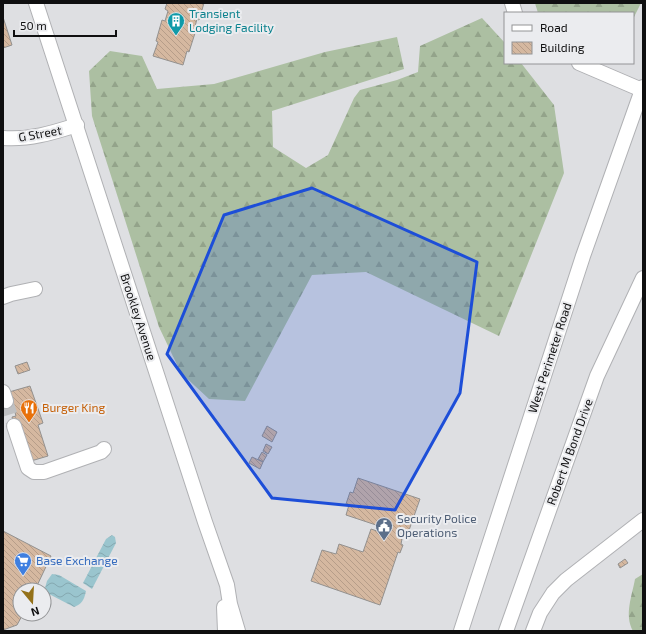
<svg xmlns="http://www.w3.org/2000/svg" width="646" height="634" font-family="'Exo 2',sans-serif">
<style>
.forest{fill:url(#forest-firs)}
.water{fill:url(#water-waves)}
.building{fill:url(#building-back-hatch);stroke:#93918f}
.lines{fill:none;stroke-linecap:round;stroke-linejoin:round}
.minor-tunnel{stroke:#bfc0c2;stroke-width:14;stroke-dasharray:14 7;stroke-linecap:butt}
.minor-casing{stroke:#b0b1b4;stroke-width:16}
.minor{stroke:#fff;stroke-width:14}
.marked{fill:#1d4ed8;fill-opacity:0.2;stroke:#1d4ed8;stroke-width:3;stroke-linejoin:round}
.labels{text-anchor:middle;stroke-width:4;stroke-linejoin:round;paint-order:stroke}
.culture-label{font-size:12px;fill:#0d838f;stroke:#ebecef;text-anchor:start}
.street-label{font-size:12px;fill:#0f0f10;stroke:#ebecef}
.food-label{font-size:12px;fill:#c56008;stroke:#ebecef;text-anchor:start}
.service-label{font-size:12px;fill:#4e5e75;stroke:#ebecef;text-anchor:start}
.shop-label{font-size:12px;fill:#366cbe;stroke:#ebecef;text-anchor:start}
</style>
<defs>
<pattern id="forest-firs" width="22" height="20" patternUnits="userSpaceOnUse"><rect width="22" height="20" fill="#acbfa2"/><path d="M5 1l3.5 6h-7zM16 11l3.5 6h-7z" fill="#93a38a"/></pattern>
<pattern id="water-waves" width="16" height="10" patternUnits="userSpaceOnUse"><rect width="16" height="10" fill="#9ac5ce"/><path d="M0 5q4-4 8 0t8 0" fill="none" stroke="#84a8b0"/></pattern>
<pattern id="building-back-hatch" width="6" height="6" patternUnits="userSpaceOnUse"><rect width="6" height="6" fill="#d5b8a0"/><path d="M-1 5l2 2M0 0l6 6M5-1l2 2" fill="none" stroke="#b69d89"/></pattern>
</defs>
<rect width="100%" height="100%" fill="#dedfe2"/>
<g class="forest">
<polygon points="535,3 641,3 633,19 633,13 538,13"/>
<polygon points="482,18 505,43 505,63 521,63 554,105 564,173 499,336 366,272 312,275 245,401 209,399 181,373 159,327 92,116 89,71 110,51 142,56 157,89 214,84 325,52 397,37 404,69 272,111 273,147 306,168 328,155 354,98 360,90 397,80 418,72 420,46"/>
<path d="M643,574V631H633C624,615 632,596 635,579Z"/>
</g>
<g class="water">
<polygon points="112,535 115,537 116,543 92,589 83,583 106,539"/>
<path d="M52,574L59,575L86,591C84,600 82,604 74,607L49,594L45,588L47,581Z"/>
</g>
<g class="building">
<polygon points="167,3 204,3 199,20 197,19 194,30 196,30 189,52 187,51 183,65 153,56 158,42 156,41 162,20 165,21 168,11 165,9"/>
<polygon points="3,17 12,45 3,48"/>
<polygon points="27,362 30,370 18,374 15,366"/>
<polygon points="30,386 43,423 38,425 48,456 31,461 14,424 12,417 16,416 14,409 10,411 8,404 9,392"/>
<polygon points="267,426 277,432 272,442 262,436"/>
<polygon points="266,444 272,447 268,454 263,451"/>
<polygon points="262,452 267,455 263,462 258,459"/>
<polygon points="252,457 263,462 260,469 249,463"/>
<polygon points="358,478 420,499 407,536 400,533 399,537 402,539 401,544 403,545 400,553 398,552 380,605 311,581 322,550 336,554 339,544 363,552 371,529 383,533 385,528 346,515 349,505 346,504 350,492 353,493"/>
<polygon points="3,531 51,556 35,590 20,590 20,614 23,614 17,625 3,630"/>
<polygon points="625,559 628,563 620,568 618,564"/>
</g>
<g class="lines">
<polyline class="minor-tunnel" points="6,401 14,426"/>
<g class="minor-casing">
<g id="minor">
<polyline points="36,3 205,522 227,585 230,604 238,631"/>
<polyline points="512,3 515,13"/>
<polyline points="579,63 642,90"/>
<path d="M3,138C29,140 52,133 77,125"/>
<polyline points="3,297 11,294 35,289"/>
<polyline points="3,392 6,401"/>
<polyline points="14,426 28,468 34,472 44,472 101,452 104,449"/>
<polyline points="224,607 225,631"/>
<polyline points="461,631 583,256 643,87"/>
<polyline points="506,631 597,376 643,278"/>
<polyline points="533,631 540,613 553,593 566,580 643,520"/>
</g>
</g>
<use href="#minor" class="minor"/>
</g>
<path class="marked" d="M312,188L477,262L460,393L395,510L272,498L167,354L224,215Z"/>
<defs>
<g id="building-pin" transform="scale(0.9)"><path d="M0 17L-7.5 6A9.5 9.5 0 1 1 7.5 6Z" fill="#0f9aa8" stroke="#ebecef"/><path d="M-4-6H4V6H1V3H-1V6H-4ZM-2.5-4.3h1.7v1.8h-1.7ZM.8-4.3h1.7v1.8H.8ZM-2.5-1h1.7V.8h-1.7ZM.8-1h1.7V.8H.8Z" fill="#fff"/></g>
<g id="restaurant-pin" transform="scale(0.9)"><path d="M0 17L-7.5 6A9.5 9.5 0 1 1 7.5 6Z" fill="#e8710a" stroke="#ebecef"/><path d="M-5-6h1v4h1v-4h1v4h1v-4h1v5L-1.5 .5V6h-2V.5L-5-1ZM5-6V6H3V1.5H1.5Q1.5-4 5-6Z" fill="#fff"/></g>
<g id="civic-pin" transform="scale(0.9)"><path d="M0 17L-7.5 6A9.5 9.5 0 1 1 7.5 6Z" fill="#5c6f8a" stroke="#ebecef"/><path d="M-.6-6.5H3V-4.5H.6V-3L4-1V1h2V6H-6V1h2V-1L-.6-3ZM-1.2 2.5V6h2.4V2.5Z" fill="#fff"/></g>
<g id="supermarket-pin" transform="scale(0.9)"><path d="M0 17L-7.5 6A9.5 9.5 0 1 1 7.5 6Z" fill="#3f7fe0" stroke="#ebecef"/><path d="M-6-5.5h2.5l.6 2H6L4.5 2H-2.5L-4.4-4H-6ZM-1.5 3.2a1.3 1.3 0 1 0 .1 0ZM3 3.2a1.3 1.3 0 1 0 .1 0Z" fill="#fff"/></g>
</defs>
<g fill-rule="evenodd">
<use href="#building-pin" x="176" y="21"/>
<use href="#restaurant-pin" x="29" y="408"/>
<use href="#civic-pin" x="384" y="526"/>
<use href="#supermarket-pin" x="23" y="561"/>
</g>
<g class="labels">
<g class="culture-label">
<text x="189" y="18">Transient<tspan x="189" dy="14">Lodging Facility</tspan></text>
</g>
<g class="street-label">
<text transform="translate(40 134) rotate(-10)" y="4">G Street</text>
<text transform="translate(138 317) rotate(72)" y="4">Brookley Avenue</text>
<text transform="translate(550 358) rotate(-72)" y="4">West Perimeter Road</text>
<text transform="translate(570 452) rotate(-70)" y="4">Robert M Bond Drive</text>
</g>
<g class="food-label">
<text x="42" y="412">Burger King</text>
</g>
<g class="service-label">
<text x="397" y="523">Security Police<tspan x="397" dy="14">Operations</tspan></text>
</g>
<g class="shop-label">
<text x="36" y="565">Base Exchange</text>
</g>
</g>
<rect width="646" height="634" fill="none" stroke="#0f0f10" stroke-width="8"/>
<rect x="504" y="12" width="130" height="52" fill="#ebecef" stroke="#939496"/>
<rect x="512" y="25" width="20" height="6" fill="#ffffff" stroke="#939496"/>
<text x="540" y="32" font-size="12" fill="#0f0f10">Road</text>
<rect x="512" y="42" width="20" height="12" fill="url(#building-back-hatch)" stroke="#939496"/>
<text x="540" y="52" font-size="12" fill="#0f0f10">Building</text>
<g transform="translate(32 602) rotate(162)"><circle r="19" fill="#ebecef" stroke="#939496"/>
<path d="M0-3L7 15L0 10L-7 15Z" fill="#947119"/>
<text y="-6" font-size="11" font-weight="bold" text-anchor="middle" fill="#0f0f10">N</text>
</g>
<path d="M14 30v6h102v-6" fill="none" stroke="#0f0f10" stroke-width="2"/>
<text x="20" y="30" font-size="12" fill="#0f0f10" stroke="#ebecef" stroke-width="3" paint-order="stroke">50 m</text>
</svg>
